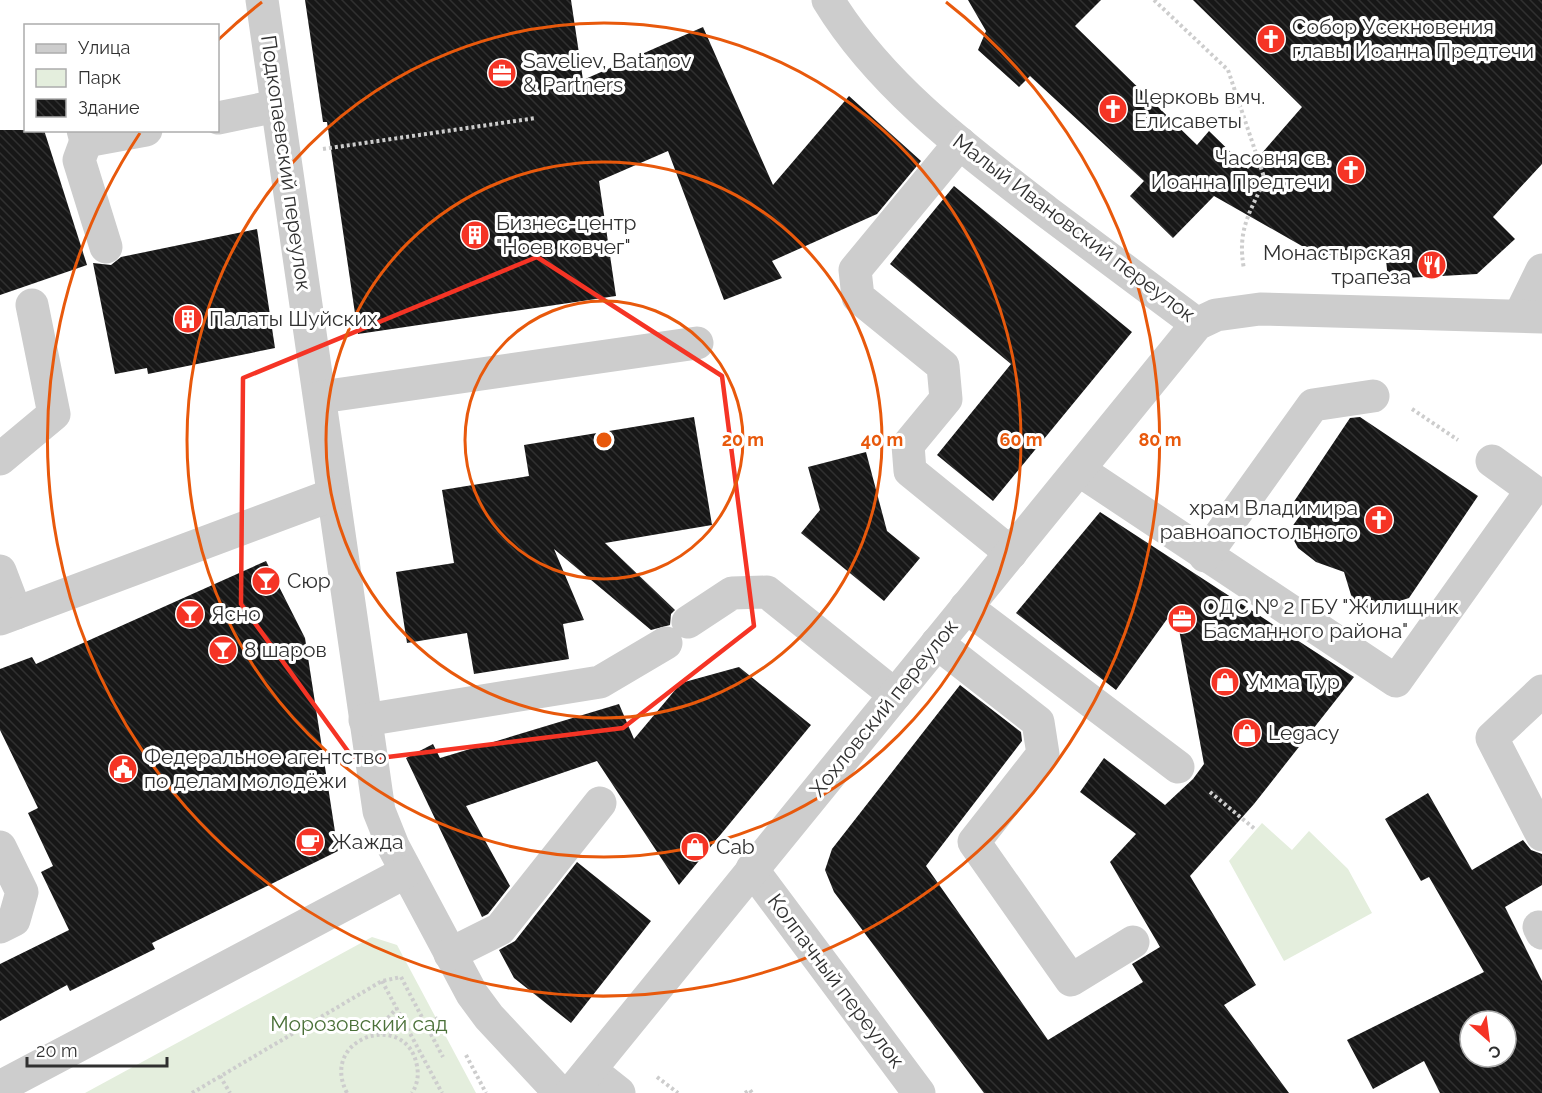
<svg xmlns="http://www.w3.org/2000/svg" width="1542" height="1093" font-family="Raleway,sans-serif">
<style>
.park{fill:#e4eedd}
.building{fill:url(#building-back-hatch);fill-rule:evenodd}
.lines{fill:none;stroke-linecap:round;stroke-linejoin:round}
.path{stroke:#cdcdcd;stroke-width:4;stroke-dasharray:3 3;stroke-linecap:butt}
.minor{stroke:#cdcdcd;stroke-width:33}
.marked{fill:none;stroke:#f53425;stroke-width:4.5;stroke-linejoin:round}
.ring{fill:none;stroke:#e8590c;stroke-width:3}
.labels{text-anchor:middle;stroke-width:6;stroke-linejoin:round;paint-order:stroke}
.poi-label{font-size:21px;fill:#303030;stroke:#fff;text-anchor:start}
.street-label{font-size:21px;fill:#303030;stroke:#fff}
.park-label{font-size:21px;fill:#4b7139;stroke:#fff}
.centre{fill:#e8590c;stroke:#fff;stroke-width:3}
.ring-label{font-size:18px;text-anchor:middle;font-weight:bold;fill:#e8590c;stroke:#fff;stroke-width:6;stroke-linejoin:round;paint-order:stroke}
</style>
<defs>
<pattern id="building-back-hatch" width="6" height="6" patternUnits="userSpaceOnUse" patternTransform="scale(1.5)"><rect width="6" height="6" fill="#171717"/><path d="M-1 5l2 2M0 0l6 6M5-1l2 2" fill="none" stroke="#303030"/></pattern>
</defs>
<rect width="100%" height="100%" fill="#fff"/>
<g class="park">
<polygon points="1262,823 1292,850 1309,831 1348,869 1372,913 1284,961 1229,861"/>
<polygon points="372,937 397,945 476,1093 85,1093"/>
</g>
<g class="building">
<polygon points="305,0 571,0 583,80 703,27 773,185 849,96 921,161 877,214 772,261 782,278 724,300 668,151 599,181 616,296 358,334 327,122 323,122"/>
<polygon points="968,0 1101,0 1075,26 1197,145 1209,131 1248,169 1302,107 1193,0 1542,0 1542,164 1493,217 1515,239 1477,274 1388,279 1386,260 1323,258 1214,196 1173,238 1130,196 1144,181 1030,76 1019,87 978,50 986,31"/>
<polygon points="0,130 44,130 87,265 0,295"/>
<polygon points="954,186 1132,332 993,501 937,455 1011,364 890,264"/>
<polygon points="257,229 275,348 148,374 147,368 115,374 93,263 111,265 121,257"/>
<polygon points="694,417 712,525 605,543 675,610 671,614 670,625 651,630 554,549 584,620 563,624 569,659 474,674 467,633 407,643 396,572 454,563 442,490 529,476 524,445"/>
<polygon points="1360,417 1478,496 1409,598 1374,609 1360,608 1351,595 1344,572 1316,562 1298,548 1289,531 1304,510 1293,503 1350,418"/>
<polygon points="866,452 887,531 920,558 884,601 801,533 820,510 808,467"/>
<polygon points="1100,512 1354,677 1254,804 1190,876 1256,985 1224,1005 1289,1093 984,1093 834,892 825,870 832,849 960,685 1021,732 1022,741 926,866 1048,1040 1143,982 1132,964 1160,947 1110,862 1136,834 1080,792 1104,758 1165,805 1193,779 1204,764 1175,608 1116,690 1016,613"/>
<polygon points="266,561 305,638 338,851 152,943 155,949 70,991 67,985 0,1021 0,964 69,930 41,872 53,866 28,813 38,808 0,730 0,669 32,657 36,664"/>
<polygon points="739,667 811,725 679,885 597,761 466,806 510,886 488,914 482,917 406,758 433,744 440,758 619,704 634,739 681,683"/>
<path d="M1428,793L1472,870L1523,840L1531,850L1542,854V885L1505,907L1542,981V1093H1440L1424,1061L1373,1089L1347,1040L1484,972L1429,877L1421,881L1385,819ZM1470,1021H1506V1057H1470Z"/>
<polygon points="577,862 651,921 571,1023 514,978 499,950 515,941"/>
</g>
<g class="lines">
<g class="path">
<path d="M1154,0L1228,70L1265,180C1249,213 1237,231 1244,269"/>
<polyline points="323,149 536,118"/>
<polyline points="1412,409 1458,440"/>
<polyline points="1210,792 1256,830"/>
<polyline points="382,981 442,1093"/>
<polyline points="438,1018 426,1025 443,1057"/>
<polyline points="380,1034 385,1021 397,1008"/>
<polyline points="466,1055 486,1093"/>
<polyline points="220,1076 230,1093"/>
<polyline points="657,1077 678,1093"/>
<polyline points="192,1093 382,981 401,977 426,1025"/>
<path d="M347,1093C318,1037 407,1009 417,1066C419,1076 417,1085 412,1093"/>
<polyline points="745,1093 750,1090 752,1093"/>
</g>
<g class="minor">
<polyline points="262,0 379,811 393,846 472,994 489,1017 560,1093"/>
<path d="M828,0C881,87 968,151 1047,212C1097,249 1147,287 1197,324"/>
<polyline points="218,118 277,106"/>
<polyline points="83,130 86,141 146,130"/>
<polyline points="86,141 79,160 106,247"/>
<polyline points="960,143 855,270 858,297 943,366 946,399 908,445 910,471 1011,553"/>
<polyline points="1520,315 1542,270"/>
<polyline points="321,397 697,343"/>
<polyline points="0,459 54,414 32,305"/>
<polyline points="1079,470 1396,681 1532,490 1492,461"/>
<polyline points="1205,556 1313,405 1373,396"/>
<polyline points="0,571 16,613"/>
<polyline points="966,607 1178,767"/>
<polyline points="0,619 332,495"/>
<polyline points="688,622 732,593 767,592 895,695"/>
<polyline points="937,643 1038,722 1043,754 974,842 1071,980 1133,942"/>
<polyline points="1542,691 1492,738 1542,835"/>
<polyline points="365,720 600,682 666,643"/>
<polyline points="0,847 22,892 14,920 0,927"/>
<polyline points="752,869 919,1093"/>
<polyline points="1539,927 1542,933"/>
<polyline points="450,954 500,929 600,803"/>
<polyline points="590,1070 619,1093"/>
<polyline points="0,1087 406,872"/>
<polyline points="571,1093 1197,324 1216,315 1260,309 1542,317"/>
</g>
</g>
<path class="marked" d="M537,257L722,376L754,626L623,728L355,761L241,604L243,378Z"/>
<g class="ring">
<circle cx="604" cy="440" r="139"/>
<circle cx="604" cy="440" r="278"/>
<circle cx="604" cy="440" r="417"/>
<path d="M218 40A556 556 0 0 1 262 2M946 2A556 556 0 1 1 140 133"/>
</g>
<defs>
<g id="church-disc" transform="scale(1.5)"><circle r="9.5" fill="#f53425" stroke="#fff"/><path d="M-1.2-6h2.4v3.5h3.3v2.4h-3.3V6h-2.4V-.1h-3.3v-2.4h3.3Z" fill="#fff"/></g>
<g id="office-disc" transform="scale(1.5)"><circle r="9.5" fill="#f53425" stroke="#fff"/><path d="M-6-3h4V-5.5h4V-3h4V5H-6ZM-1-4.5V-3h2v-1.5ZM-6 0V1H6V0Z" fill="#fff"/></g>
<g id="building-disc" transform="scale(1.5)"><circle r="9.5" fill="#f53425" stroke="#fff"/><path d="M-4-6H4V6H1V3H-1V6H-4ZM-2.5-4.3h1.7v1.8h-1.7ZM.8-4.3h1.7v1.8H.8ZM-2.5-1h1.7V.8h-1.7ZM.8-1h1.7V.8H.8Z" fill="#fff"/></g>
<g id="restaurant-disc" transform="scale(1.5)"><circle r="9.5" fill="#f53425" stroke="#fff"/><path d="M-5-6h1v4h1v-4h1v4h1v-4h1v5L-1.5 .5V6h-2V.5L-5-1ZM5-6V6H3V1.5H1.5Q1.5-4 5-6Z" fill="#fff"/></g>
<g id="bar-disc" transform="scale(1.5)"><circle r="9.5" fill="#f53425" stroke="#fff"/><path d="M-6-5H6L.8 .8V4.5H3.5V6h-7V4.5H-.8V.8Z" fill="#fff"/></g>
<g id="shop-disc" transform="scale(1.5)"><circle r="9.5" fill="#f53425" stroke="#fff"/><path d="M-5-2.5h2.3a2.7 3.5 0 0 1 5.4 0H5L5.5 6h-11ZM-1.5-2.5h3a1.5 2.3 0 0 0-3 0Z" fill="#fff"/></g>
<g id="civic-disc" transform="scale(1.5)"><circle r="9.5" fill="#f53425" stroke="#fff"/><path d="M-.6-6.5H3V-4.5H.6V-3L4-1V1h2V6H-6V1h2V-1L-.6-3ZM-1.2 2.5V6h2.4V2.5Z" fill="#fff"/></g>
<g id="cafe-disc" transform="scale(1.5)"><circle r="9.5" fill="#f53425" stroke="#fff"/><path d="M-5.5-4.5H6V0H3Q3 3.5 0 3.5H-2.5Q-5.5 3.5-5.5 0ZM3-3.2v2h1.7v-2ZM-6 4.5H4V6H-6Z" fill="#fff"/></g>
</defs>
<g fill-rule="evenodd">
<use href="#church-disc" x="1271" y="39"/>
<use href="#office-disc" x="502" y="73"/>
<use href="#church-disc" x="1113" y="109"/>
<use href="#church-disc" x="1351" y="170"/>
<use href="#building-disc" x="475" y="235"/>
<use href="#restaurant-disc" x="1432" y="265"/>
<use href="#building-disc" x="188" y="319"/>
<use href="#church-disc" x="1379" y="520"/>
<use href="#bar-disc" x="266" y="581"/>
<use href="#bar-disc" x="190" y="614"/>
<use href="#office-disc" x="1182" y="619"/>
<use href="#bar-disc" x="223" y="650"/>
<use href="#shop-disc" x="1225" y="682"/>
<use href="#shop-disc" x="1247" y="733"/>
<use href="#civic-disc" x="123" y="769"/>
<use href="#cafe-disc" x="310" y="842"/>
<use href="#shop-disc" x="695" y="847"/>
</g>
<g class="labels">
<g class="poi-label">
<text x="1292" y="34">Собор Усекновения<tspan x="1292" dy="24">главы Иоанна Предтечи</tspan></text>
<text x="523" y="68">Saveliev, Batanov<tspan x="523" dy="24">&amp; Partners</tspan></text>
<text x="1134" y="104">Церковь вмч.<tspan x="1134" dy="24">Елисаветы</tspan></text>
<text x="1330" y="165" text-anchor="end">Часовня св.<tspan x="1330" dy="24">Иоанна Предтечи</tspan></text>
<text x="496" y="230">Бизнес-центр<tspan x="496" dy="24">"Ноев ковчег"</tspan></text>
<text x="1411" y="260" text-anchor="end">Монастырская<tspan x="1411" dy="24">трапеза</tspan></text>
<text x="209" y="326">Палаты Шуйских</text>
<text x="1358" y="515" text-anchor="end">храм Владимира<tspan x="1358" dy="24">равноапостольного</tspan></text>
<text x="287" y="588">Сюр</text>
<text x="1203" y="614">ОДС № 2 ГБУ "Жилищник<tspan x="1203" dy="24">Басманного района"</tspan></text>
<text x="211" y="621">Ясно</text>
<text x="244" y="657">8 шаров</text>
<text x="1246" y="689">Умма Тур</text>
<text x="1268" y="740">Legacy</text>
<text x="144" y="764">Федеральное агентство<tspan x="144" dy="24">по делам молодёжи</tspan></text>
<text x="331" y="849">Жажда</text>
<text x="716" y="854">Cab</text>
</g>
<g class="street-label">
<text transform="translate(286 163) rotate(82)" y="7">Подкопаевский переулок</text>
<text transform="translate(1074 228) rotate(37)" y="7">Малый Ивановский переулок</text>
<text transform="translate(884 708) rotate(-51)" y="7">Хохловский переулок</text>
<text transform="translate(836 981) rotate(53)" y="7">Колпачный переулок</text>
</g>
<g class="park-label">
<text x="359" y="1031">Морозовский сад</text>
</g>
</g>
<circle cx="604" cy="440" r="9" class="centre"/>
<g class="ring-label">
<text x="743" y="446">20 m</text>
<text x="882" y="446">40 m</text>
<text x="1021" y="446">60 m</text>
<text x="1160" y="446">80 m</text>
</g>
<rect x="24" y="24" width="195" height="108" fill="#ffffff" stroke="#acacac" stroke-width="1.5"/>
<rect x="36" y="44" width="30" height="9" fill="#cdcdcd" stroke="#acacac" stroke-width="1.5"/>
<text x="78" y="54" font-size="18" fill="#303030">Улица</text>
<rect x="36" y="69" width="30" height="18" fill="#e4eedd" stroke="#acacac" stroke-width="1.5"/>
<text x="78" y="84" font-size="18" fill="#303030">Парк</text>
<rect x="36" y="99" width="30" height="18" fill="url(#building-back-hatch)" stroke="#acacac" stroke-width="1.5"/>
<text x="78" y="114" font-size="18" fill="#303030">Здание</text>
<g transform="translate(1488 1039) rotate(152)"><circle r="28" fill="#ffffff" stroke="#acacac" stroke-width="1.5"/>
<path d="M0-4.5L10 22L0 15L-10 22Z" fill="#f53425"/>
<text y="-9" font-size="16" font-weight="bold" text-anchor="middle" fill="#303030">С</text>
</g>
<path d="M27 1057v9h140v-9" fill="none" stroke="#303030" stroke-width="3"/>
<text x="36" y="1057" font-size="18" fill="#303030" stroke="#ffffff" stroke-width="4.5" paint-order="stroke">20 m</text>
</svg>
